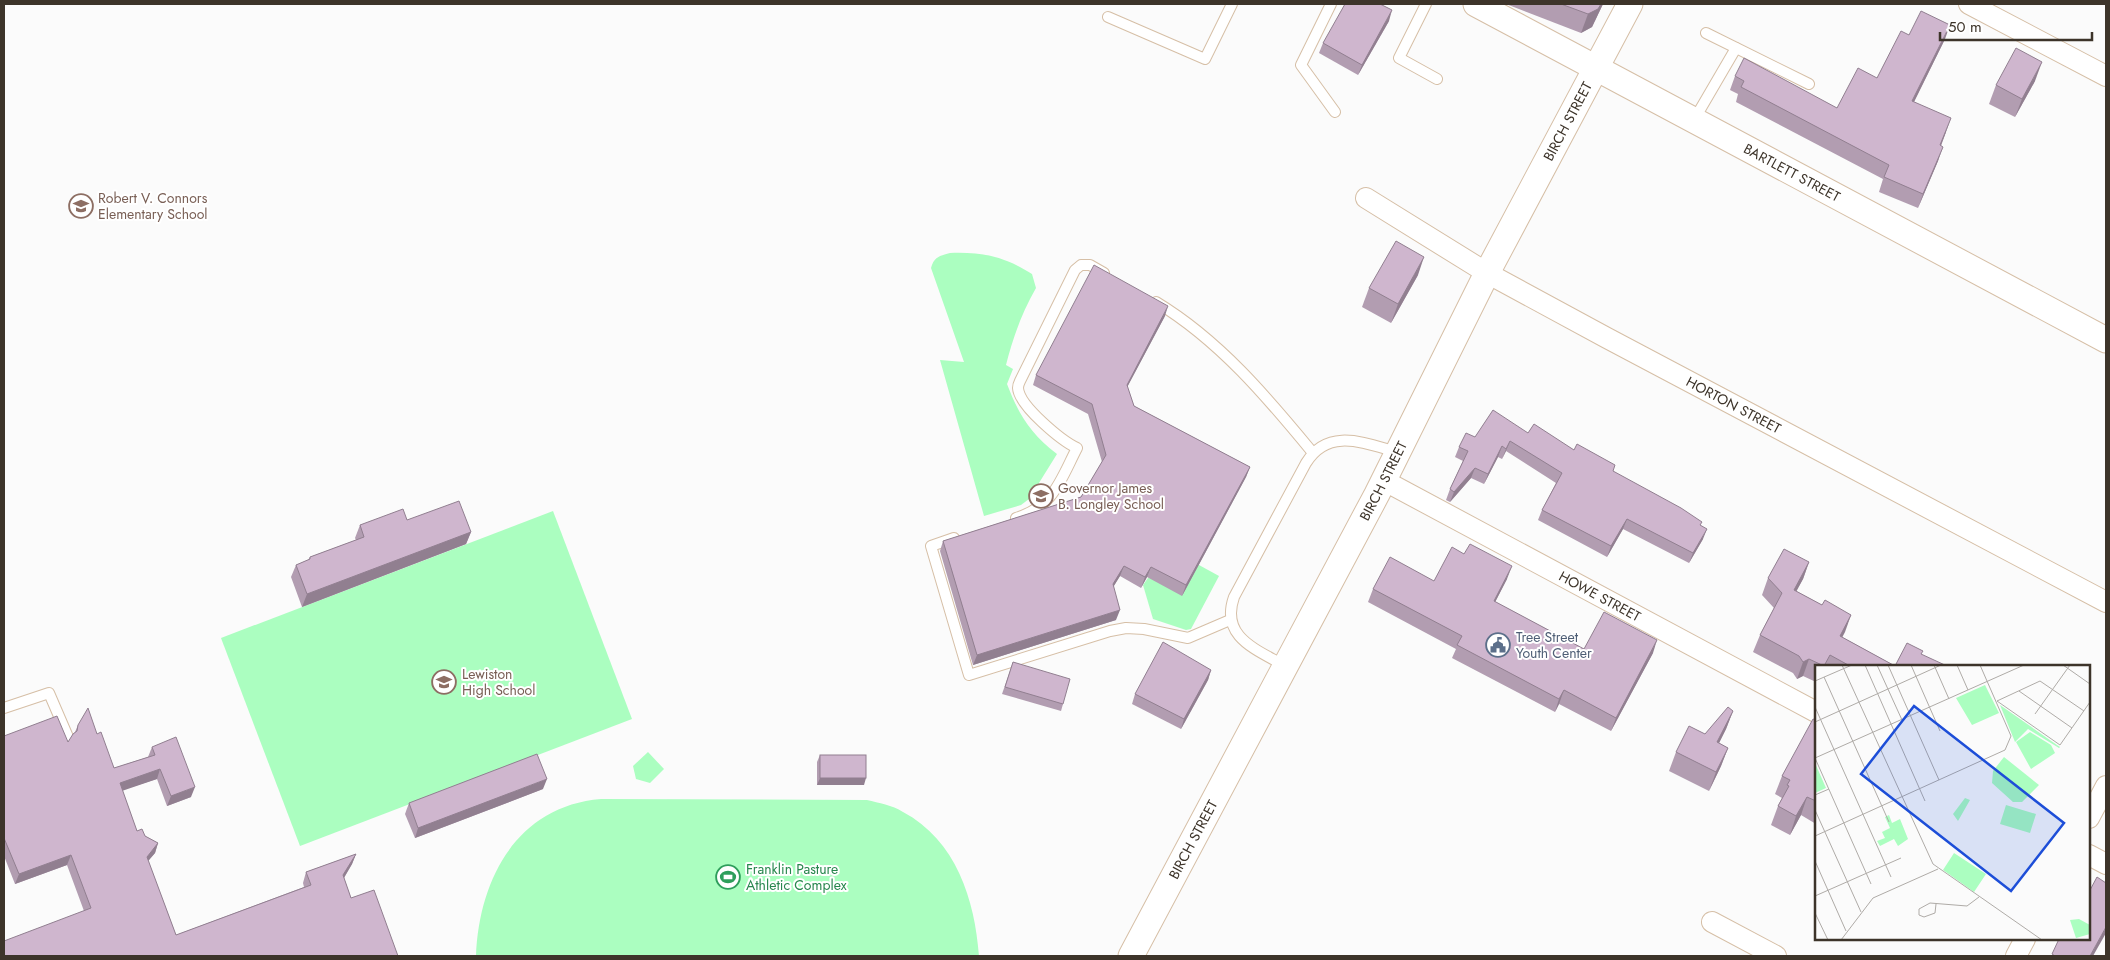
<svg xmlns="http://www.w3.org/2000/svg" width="2110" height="960" font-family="Jost,sans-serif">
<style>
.green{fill:#abfec0}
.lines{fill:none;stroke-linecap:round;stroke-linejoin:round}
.service-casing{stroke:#d6bfa6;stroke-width:12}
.minor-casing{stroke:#d6bfa6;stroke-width:22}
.tertiary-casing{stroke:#d6bfa6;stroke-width:27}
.service{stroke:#fff;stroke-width:10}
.minor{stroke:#fff;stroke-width:20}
.tertiary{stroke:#fff;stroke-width:25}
.wall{fill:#b29db1}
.shaded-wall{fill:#917f90}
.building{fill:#cfb6ce;stroke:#917f90}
.labels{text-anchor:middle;stroke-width:4;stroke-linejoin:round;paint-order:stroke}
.street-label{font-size:14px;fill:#3d342a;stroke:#fff}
.education-label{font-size:14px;fill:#785e54;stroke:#fff;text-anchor:start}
.service-label{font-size:14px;fill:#4e5e75;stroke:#fff;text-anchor:start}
.leisure-label{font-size:14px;fill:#27864d;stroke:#fff;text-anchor:start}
.inset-road{fill:none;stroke:#afaba7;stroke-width:1}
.view{fill:#1d4ed8;fill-opacity:0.15;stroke:#1d4ed8;stroke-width:2.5}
.inset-edge{fill:none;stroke:#3d342a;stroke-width:2.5}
</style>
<rect width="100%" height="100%" fill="#fbfbfb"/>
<g class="green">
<path d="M950,253C982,252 1004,256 1032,274L1036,288C1022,312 1013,338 1006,365L1013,369L1007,384C1019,415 1030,433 1057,454L1029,499L1021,505L984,516L940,360L964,362L931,268C934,257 939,256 950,253Z"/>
<polygon points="553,511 632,719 300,846 221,638"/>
<polygon points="1199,565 1219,576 1191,629 1186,630 1153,619 1143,585 1148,578"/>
<polygon points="648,752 664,769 650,783 636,779 633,766"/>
<path d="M601,799L867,800C879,803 892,805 903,812C956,840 975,900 979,956H476C479,879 517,806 601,799Z"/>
</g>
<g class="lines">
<g class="service-casing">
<g id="service">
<polyline points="1331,4 1301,65 1335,112"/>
<polyline points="1426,4 1399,58 1437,79"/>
<polyline points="1108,17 1205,59 1232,4"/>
<polyline points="1706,33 1809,84"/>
<polyline points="1694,120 1736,48"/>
<path d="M1156,302C1219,340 1267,397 1313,453"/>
<path d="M1016,518C1054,506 1060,481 1077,448C1062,441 1019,406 1018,388C1018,386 1019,383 1020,381L1075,270L1081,265H1090L1104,273"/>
<polyline points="954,538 931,546 969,675 1110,631 1126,628 1144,629 1188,638 1230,620"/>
<path d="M1285,666C1256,649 1220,637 1234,597L1306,463C1328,427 1364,443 1397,452"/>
<polyline points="4,708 49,693 68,737"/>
</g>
</g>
<g class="minor-casing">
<g id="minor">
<polyline points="1969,4 2106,76"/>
<path id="s1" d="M1366,198L1487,273L1607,338L2106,602"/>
<path id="s2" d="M1383,480L1816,712"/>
<polyline points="2089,818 2106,786"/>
<polyline points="2089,855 2106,864"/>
<polyline points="1712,922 1776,956"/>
<polyline points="2016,956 2025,939"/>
</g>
</g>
<g class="tertiary-casing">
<g id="tertiary">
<path id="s3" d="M1476,4L2106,340"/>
<path id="s4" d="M1131,956L1377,494L1487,273L1630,4"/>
</g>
</g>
<use href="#service" class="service"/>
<use href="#minor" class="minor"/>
<use href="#tertiary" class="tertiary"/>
</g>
<g class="wall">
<polygon points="1506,4 1603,4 1592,27 1581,33"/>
<polygon points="1389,21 1358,75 1319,53 1323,43"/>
<polygon points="1909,35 1945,39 1914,102 1946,132 1941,146 1938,161 1918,208 1879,192 1883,179 1736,102 1738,94 1730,90 1735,76 1837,108 1877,78"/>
<polygon points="2035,81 2015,117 1989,104 1996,85"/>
<polygon points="1418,275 1391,323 1362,307 1369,288"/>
<polygon points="1165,316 1127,387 1134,406 1250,467 1246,477 1182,596 1147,577 1141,588 1120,576 1113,587 1116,620 973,665 940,551 943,541 1081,497 1102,462 1088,414 1033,385 1036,375"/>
<polygon points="1528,433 1574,450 1613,471 1700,526 1703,539 1689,563 1623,529 1607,557 1538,520 1542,510 1556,483 1506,451 1502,459 1498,457 1484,484 1471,478 1450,502 1446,500 1450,489 1463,461 1455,457 1459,447 1475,437"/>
<polygon points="407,520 471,532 466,544 302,607 291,577 296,565 308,560 310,557 356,540 355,538 360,525"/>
<polygon points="1809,562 1803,579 1796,591 1822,605 1851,615 1842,637 1895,666 1816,666 1816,682 1803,676 1797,679 1793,673 1753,652 1760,635 1774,608 1762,595 1768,578"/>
<polygon points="1507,579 1495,602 1584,649 1653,653 1611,731 1559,704 1555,712 1452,658 1456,649 1368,602 1373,589 1434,581"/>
<polygon points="1013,662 1063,704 1061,711 1002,694"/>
<polygon points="1211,670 1208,680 1181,729 1132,704 1135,694"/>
<polygon points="1733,711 1726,729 1719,743 1728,748 1721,766 1709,791 1669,771 1676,752 1705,734"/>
<polygon points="1816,720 1816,824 1801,815 1790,835 1771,825 1778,806 1782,798 1775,794 1782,776"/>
<polygon points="78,725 97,734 114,768 148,757 152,747 191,797 167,806 157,779 122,790 137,831 145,836 158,843 155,853 148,861 176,935 304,887 303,883 306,872 356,854 352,864 344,878 351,898 398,956 4,956 84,911 67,865 15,884 4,856 4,736 68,742 75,732"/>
<polygon points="820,755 864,785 817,785 817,762"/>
<polygon points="543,789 415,838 405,814 409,803"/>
</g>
<g class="shaded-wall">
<polygon points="1601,4 1603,4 1592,27 1581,33 1588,14"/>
<polygon points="1392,10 1389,21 1358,75 1362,65"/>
<polygon points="1950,25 1945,39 1907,116 1912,101"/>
<polygon points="2042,62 2035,81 2015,117 2022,99"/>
<polygon points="1951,118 1946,132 1935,160 1940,145"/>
<polygon points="1943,147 1938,161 1918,208 1923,194"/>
<polygon points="1424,257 1418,275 1391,323 1398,304"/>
<polygon points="1168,306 1165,316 1123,395 1127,385"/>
<polygon points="1510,441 1506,451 1502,459 1506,449"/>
<polygon points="1502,446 1498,457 1484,484 1488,474"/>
<polygon points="1250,467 1246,477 1182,596 1186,585"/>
<polygon points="1475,468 1471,478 1450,502 1454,492"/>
<polygon points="1627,519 1623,529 1607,557 1611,546"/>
<polygon points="1707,529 1703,539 1689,563 1693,553"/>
<polygon points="471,532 466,544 302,607 307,594"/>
<polygon points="1809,562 1803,579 1788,607 1794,590"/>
<polygon points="1124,566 1120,576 1109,594 1113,584"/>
<polygon points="1512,566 1507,579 1489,614 1494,601"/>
<polygon points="1151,567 1147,577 1141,588 1145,577"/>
<polygon points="1120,610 1116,620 973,665 977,655"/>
<polygon points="1851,615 1845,632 1834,653 1840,636"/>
<polygon points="1657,640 1653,653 1611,731 1616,718"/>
<polygon points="1809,659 1803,676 1797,679 1803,662"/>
<polygon points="1211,670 1208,680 1181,729 1184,719"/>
<polygon points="1564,690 1559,704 1555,712 1559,699"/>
<polygon points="1733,711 1726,729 1710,761 1717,742"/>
<polygon points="1728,748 1721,766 1709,791 1716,772"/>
<polygon points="160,769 157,779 116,793 120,783"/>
<polygon points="820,778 866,778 864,785 817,785"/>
<polygon points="547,779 543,789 415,838 418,828"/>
<polygon points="195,787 191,797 167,806 171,796"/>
<polygon points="1807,797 1801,815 1790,835 1796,816"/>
<polygon points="158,843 155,853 143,867 147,857"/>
<polygon points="356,854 352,864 339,886 343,875"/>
<polygon points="71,855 67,865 15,884 19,874"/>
<polygon points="2106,927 2106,933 2093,956 2090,956"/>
</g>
<g class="building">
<polygon points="1345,4 1380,4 1392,10 1362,65 1323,43"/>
<polygon points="1561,4 1601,4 1598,9 1588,14"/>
<polygon points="1921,11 1950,25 1912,101 1951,118 1940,145 1943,147 1923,194 1884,177 1889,165 1741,87 1744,81 1735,76 1744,58 1837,108 1858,68 1877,78 1901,31 1909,35"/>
<polygon points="2016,48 2042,62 2022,99 1996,85"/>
<polygon points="1396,241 1424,257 1398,304 1369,288"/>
<polygon points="1094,265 1168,306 1127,385 1134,406 1250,467 1186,585 1151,567 1145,577 1124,566 1113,584 1120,610 977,655 943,541 1081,497 1106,455 1092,404 1036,375"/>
<polygon points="1493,410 1528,433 1534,424 1574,450 1577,444 1615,465 1613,471 1681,508 1702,522 1700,525 1707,529 1693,553 1627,519 1611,546 1542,510 1562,473 1510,441 1506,449 1502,446 1488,474 1475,468 1454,492 1450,489 1468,451 1459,447 1466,433 1475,437"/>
<polygon points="459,501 471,532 307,594 296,565 310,559 310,557 364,537 360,525 403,509 407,520"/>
<polygon points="1470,544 1512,566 1494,601 1584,649 1604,612 1657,640 1616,718 1564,690 1559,699 1457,645 1462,636 1373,589 1390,557 1434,581 1452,547 1464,554"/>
<polygon points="1784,549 1809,562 1794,590 1822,605 1825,600 1851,615 1840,636 1895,666 1850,666 1830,655 1824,666 1809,659 1803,662 1799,656 1760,635 1782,593 1768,578"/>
<polygon points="1163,642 1211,670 1184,719 1135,694"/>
<polygon points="1907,643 1923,651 1921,654 1947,666 1895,666"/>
<polygon points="1013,662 1070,679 1063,704 1005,687"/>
<polygon points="1728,707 1733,711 1717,742 1728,748 1716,772 1676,752 1689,726 1705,734"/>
<polygon points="88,708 97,734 101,732 114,768 155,755 152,747 176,737 195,787 171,796 160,769 120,783 137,831 142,829 145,836 158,843 147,857 176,935 311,885 306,872 356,854 343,875 351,898 374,890 398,956 4,956 4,941 91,908 71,855 19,874 4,838 4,736 57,716 68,742 73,734 77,731 78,725"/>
<polygon points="1813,719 1816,720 1816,801 1807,797 1796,816 1778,806 1789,786 1787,785 1790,780 1782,776"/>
<polygon points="537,754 547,779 418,828 409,803"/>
<rect x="820" y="755" width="46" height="23"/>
<polygon points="2097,877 2106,883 2106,927 2090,956 2055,956 2052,954 2059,939 2089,939 2089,892"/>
</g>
<defs>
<g id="school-ring" transform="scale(1.25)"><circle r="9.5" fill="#fff" stroke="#8d6e63" stroke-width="1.5"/><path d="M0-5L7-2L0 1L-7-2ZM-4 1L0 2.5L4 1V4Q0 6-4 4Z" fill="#8d6e63"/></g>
<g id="civic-ring" transform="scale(1.25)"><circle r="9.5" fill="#fff" stroke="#5c6f8a" stroke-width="1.5"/><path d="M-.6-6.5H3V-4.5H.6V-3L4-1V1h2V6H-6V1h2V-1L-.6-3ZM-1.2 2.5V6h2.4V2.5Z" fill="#5c6f8a"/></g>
<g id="stadium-ring" transform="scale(1.25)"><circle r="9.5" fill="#fff" stroke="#2e9e5b" stroke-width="1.5"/><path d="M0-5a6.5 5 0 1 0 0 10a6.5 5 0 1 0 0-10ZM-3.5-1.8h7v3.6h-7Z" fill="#2e9e5b"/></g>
</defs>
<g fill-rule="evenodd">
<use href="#school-ring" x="81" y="206"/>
<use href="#school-ring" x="1041" y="496"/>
<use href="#civic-ring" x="1498" y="645"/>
<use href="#school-ring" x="444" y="682"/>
<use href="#stadium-ring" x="728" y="877"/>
</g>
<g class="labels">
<g class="street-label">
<text dy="5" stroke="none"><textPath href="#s4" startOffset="942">BIRCH STREET</textPath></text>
<text dy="5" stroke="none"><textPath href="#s3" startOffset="358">BARTLETT STREET</textPath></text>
<text dy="5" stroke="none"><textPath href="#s1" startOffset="422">HORTON STREET</textPath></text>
<text dy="5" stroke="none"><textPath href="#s4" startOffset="538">BIRCH STREET</textPath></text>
<text dy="5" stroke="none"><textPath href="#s2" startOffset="246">HOWE STREET</textPath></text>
<text dy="5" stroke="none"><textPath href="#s4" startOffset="132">BIRCH STREET</textPath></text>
</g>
<g class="education-label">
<text x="98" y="203">Robert V. Connors<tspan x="98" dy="16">Elementary School</tspan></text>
<text x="1058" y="493">Governor James<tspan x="1058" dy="16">B. Longley School</tspan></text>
<text x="462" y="679">Lewiston<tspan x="462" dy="16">High School</tspan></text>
</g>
<g class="service-label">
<text x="1516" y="642">Tree Street<tspan x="1516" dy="16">Youth Center</tspan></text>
</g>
<g class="leisure-label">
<text x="746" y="874">Franklin Pasture<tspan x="746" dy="16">Athletic Complex</tspan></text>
</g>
</g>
<g transform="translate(1815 665)">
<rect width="275" height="275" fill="#fbfbfb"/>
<path d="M170,20L184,48L157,60L141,33ZM185,40L242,80L245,82L244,83L213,64L200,77ZM215,67L236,80L240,88L216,104L201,77ZM189,92L224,120L207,137H198L177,118L178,106ZM0,98L11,123L0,128ZM150,133L155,135L143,156L138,149ZM191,140L221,149L215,168L185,159ZM74,150L77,158L85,154L93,174L83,181L79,174L65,181L62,176L70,173L67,167L75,163L70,152ZM139,188L171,209L159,227L128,205ZM264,254L275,260V269L261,273L255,255Z" fill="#abfec0"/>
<path class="inset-road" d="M27,0L118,199L227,275M50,0L110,136M62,0L87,55M73,0L124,115M96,0L125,66M119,0L134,34M142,0L153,25M248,0L275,19M9,12L74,157M0,16L37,0M204,26L257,63M182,36L245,80L275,37M182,36L225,16L269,46M0,42L76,212M220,49L255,0M0,57L126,0M0,93L209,0M0,93L56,219M0,130L14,124M0,145L46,247M0,171L190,85L196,71L165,0M0,196L31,266M0,231L86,193M121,239L120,248L109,252L104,250V244L115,238L152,241L164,232M0,248L13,275M26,275L58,233L123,204"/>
<path class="view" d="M99,41L249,158L196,226L46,109Z"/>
<rect width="275" height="275" class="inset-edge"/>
</g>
<rect width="2110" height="960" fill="none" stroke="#3d342a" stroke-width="10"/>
<path d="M1940 32v8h152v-8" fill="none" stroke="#3d342a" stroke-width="2.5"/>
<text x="1948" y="32" font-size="15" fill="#3d342a" stroke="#ffffff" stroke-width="4" paint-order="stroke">50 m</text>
</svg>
